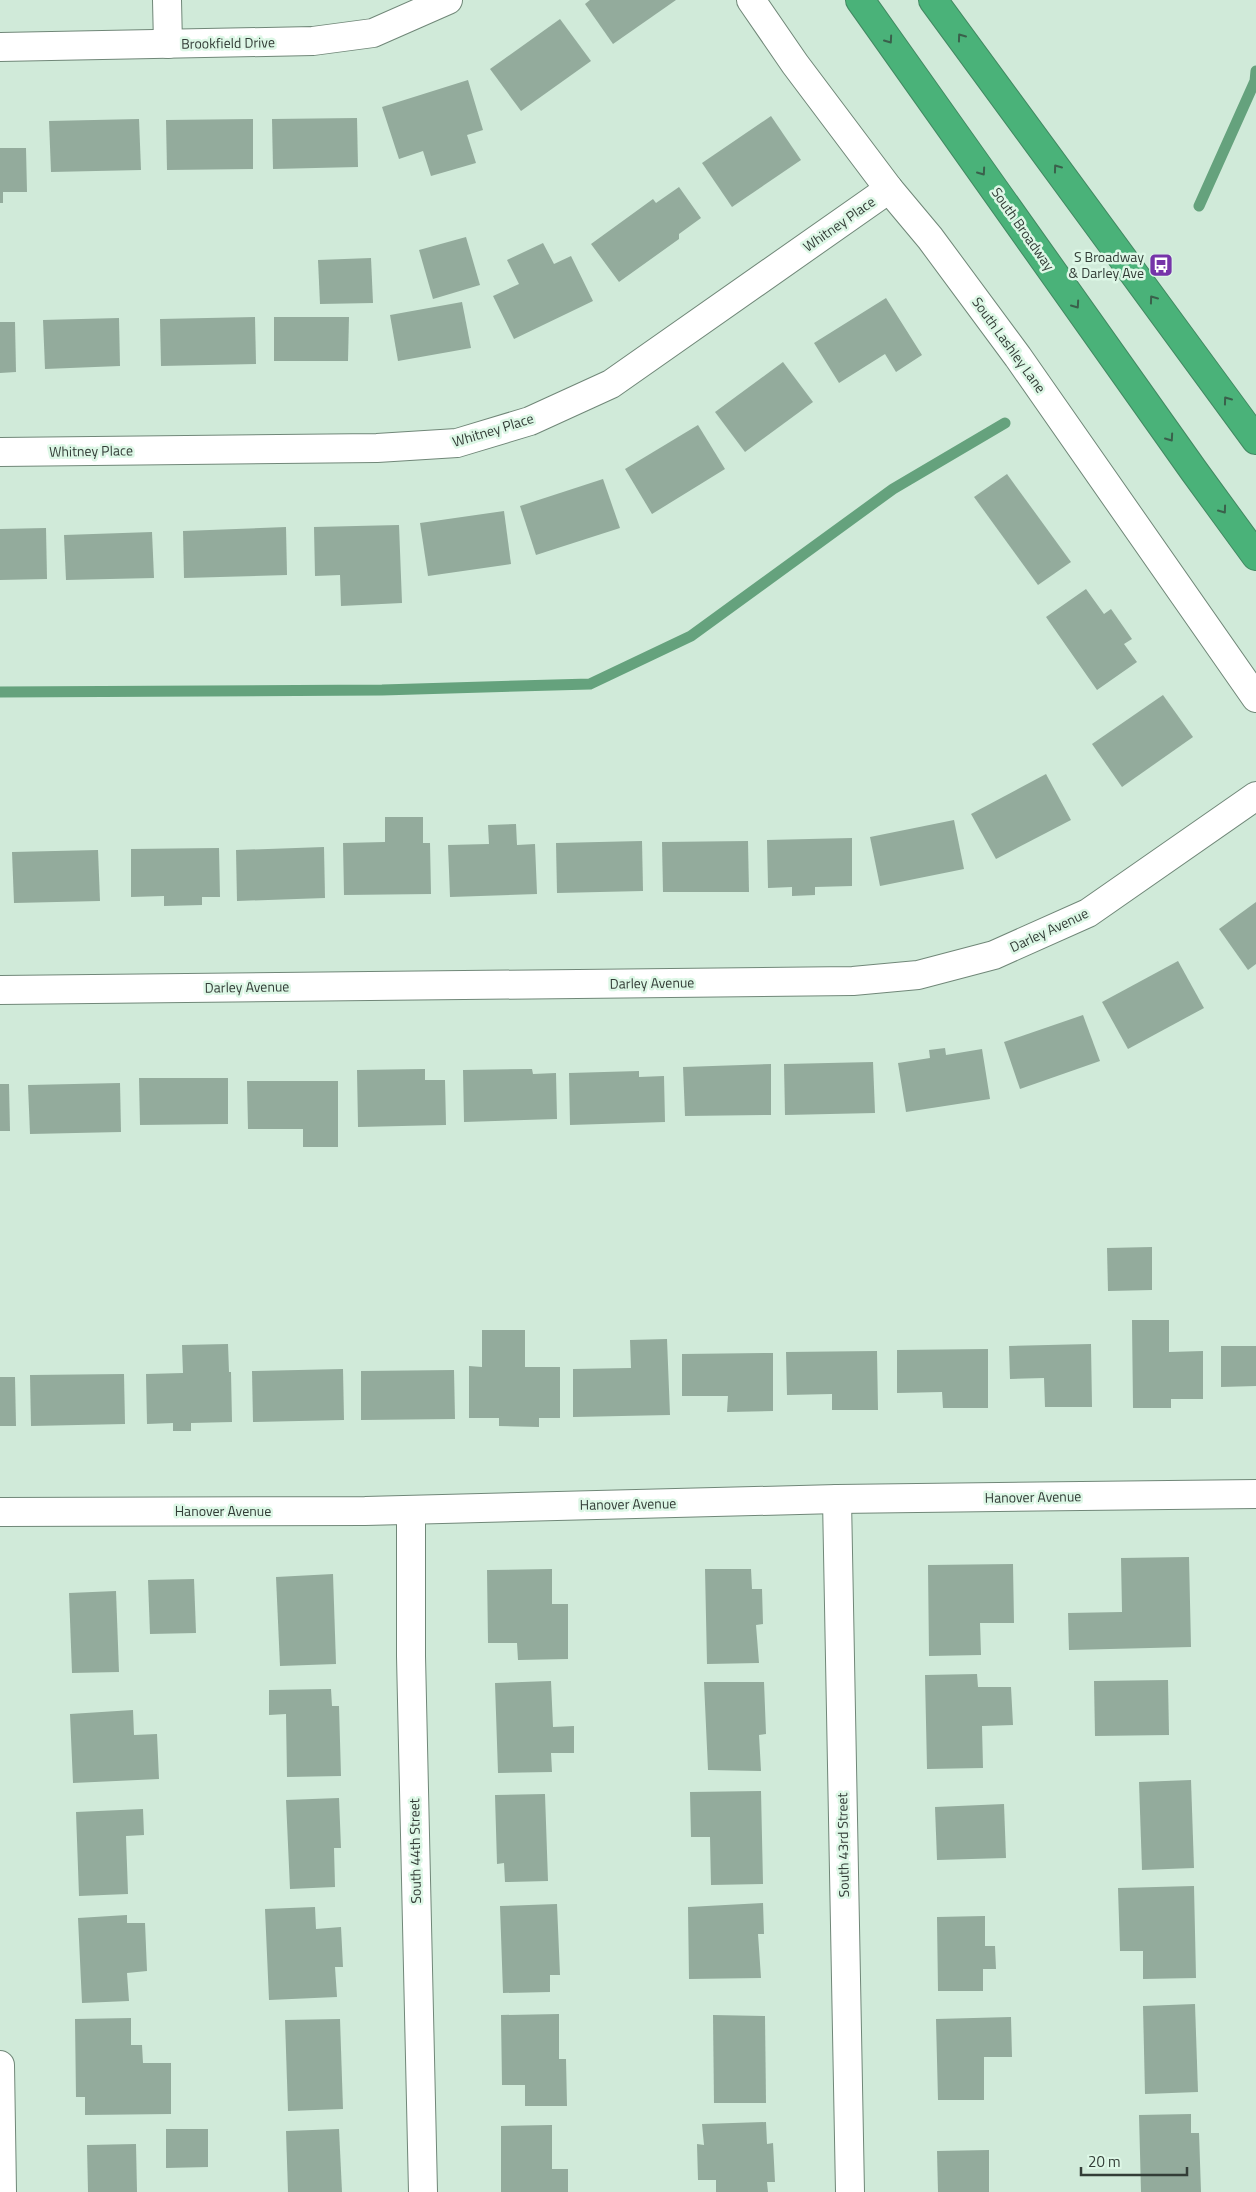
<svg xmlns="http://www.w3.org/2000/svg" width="1256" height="2192" font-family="'Titillium Web',sans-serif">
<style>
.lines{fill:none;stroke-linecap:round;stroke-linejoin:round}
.stream{stroke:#65a27d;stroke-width:11}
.building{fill:#93ab9c}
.street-casing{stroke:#708778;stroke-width:30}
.highway-casing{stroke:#428962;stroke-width:30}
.street{stroke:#fff;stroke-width:28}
.highway{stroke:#4ab279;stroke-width:28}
.oneway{stroke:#3a604b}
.labels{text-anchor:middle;stroke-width:5;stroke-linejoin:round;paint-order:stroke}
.street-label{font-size:14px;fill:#333d37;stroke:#ddf7e6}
.poi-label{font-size:14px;fill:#333d37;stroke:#ddf7e6;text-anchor:end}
</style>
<rect width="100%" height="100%" fill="#d0ead9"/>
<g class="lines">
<g class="stream">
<polyline points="1199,206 1255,81 1256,71"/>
<polyline points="0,692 382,690 590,684 691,636 893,489 1005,423"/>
</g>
</g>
<g class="building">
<polygon points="590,0 676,0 613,44 585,4"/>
<polygon points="560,19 591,61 521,111 490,69"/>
<polygon points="468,80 483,130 467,135 476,163 431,176 423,151 399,159 382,107"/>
<polygon points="771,116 801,160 732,207 702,163"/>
<polygon points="357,118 358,167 273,169 272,119"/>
<polygon points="139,119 141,170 51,172 49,121"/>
<polygon points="253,119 253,169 167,170 166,120"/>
<polygon points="0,148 26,148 27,192 3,192 3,203 0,203"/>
<polygon points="679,187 701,218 679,234 679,239 619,282 591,244 653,199 656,203"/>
<polygon points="466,237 480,285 433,299 419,250"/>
<polygon points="543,243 554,264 571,256 593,301 514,339 493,296 519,284 507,260"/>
<polygon points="371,258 373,303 320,304 318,260"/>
<polygon points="886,298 922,355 896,372 885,354 839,383 814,343"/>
<polygon points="462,302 471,348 398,361 390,315"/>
<polygon points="255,317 256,364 161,366 160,319"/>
<polygon points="274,317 349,317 348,361 274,361"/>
<polygon points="119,318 120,366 45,369 43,320"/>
<polygon points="0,322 15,322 16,372 0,373"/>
<polygon points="783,362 813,402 745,452 715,412"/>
<polygon points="698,425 725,469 652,514 625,469"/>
<polygon points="1007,474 1071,562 1038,585 974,497"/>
<polygon points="603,479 620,528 536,555 520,506"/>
<polygon points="504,511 511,564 428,576 420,523"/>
<polygon points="399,525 402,603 341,606 340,575 315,576 314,527"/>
<polygon points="286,527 287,575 184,578 183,531"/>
<polygon points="46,528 47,579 0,580 0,529"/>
<polygon points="152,532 154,578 66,580 64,535"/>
<polygon points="1086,589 1104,614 1111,609 1132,639 1124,644 1137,662 1097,690 1046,617"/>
<polygon points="1163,695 1193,737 1122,787 1092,744"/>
<polygon points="1046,774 1071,820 996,859 971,814"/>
<polygon points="385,817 423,817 423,843 430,843 431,894 344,895 343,843 385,842"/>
<polygon points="954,820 964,869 880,886 870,837"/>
<polygon points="516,824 517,845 535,844 537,894 450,897 448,845 489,844 488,825"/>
<polygon points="852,838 852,886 815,887 815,895 792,896 792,887 768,888 767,840"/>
<polygon points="642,841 643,891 557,893 556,843"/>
<polygon points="748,841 749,892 663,892 662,842"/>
<polygon points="324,847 325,898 237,901 236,850"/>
<polygon points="219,848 220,897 202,897 202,905 164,906 164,896 131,897 131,849"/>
<polygon points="98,850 100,901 14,903 12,852"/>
<polygon points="1256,902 1256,964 1248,970 1219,929"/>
<polygon points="1178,961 1204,1008 1128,1049 1102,1002"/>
<polygon points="1083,1015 1100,1061 1020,1089 1004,1042"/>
<polygon points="945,1048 946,1055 982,1049 990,1099 906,1112 898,1063 930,1058 929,1050"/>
<polygon points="873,1062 875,1113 785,1115 784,1064"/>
<polygon points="771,1064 771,1115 685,1116 683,1067"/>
<polygon points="425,1069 425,1080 445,1080 446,1125 358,1127 357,1070"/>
<polygon points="532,1069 533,1074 556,1073 557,1119 464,1122 463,1070"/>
<polygon points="639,1071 639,1077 664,1076 665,1122 570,1125 569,1073"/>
<polygon points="139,1078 228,1078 228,1124 140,1125"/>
<polygon points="247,1081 338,1081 338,1147 303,1147 303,1129 248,1129"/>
<polygon points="120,1083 121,1132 30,1134 28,1085"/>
<polygon points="0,1084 9,1084 10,1131 0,1131"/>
<polygon points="1152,1247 1152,1290 1108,1291 1107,1248"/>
<polygon points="1132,1320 1169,1320 1169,1352 1203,1351 1203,1399 1171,1399 1171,1408 1133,1408"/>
<polygon points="482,1330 525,1330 525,1367 560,1367 560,1418 539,1418 539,1427 499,1426 499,1418 469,1418 469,1366 482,1367"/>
<polygon points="667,1339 670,1415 573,1417 573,1369 631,1368 630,1340"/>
<polygon points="228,1344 229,1372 231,1372 232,1422 191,1423 191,1431 173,1431 173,1423 147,1424 146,1374 183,1373 182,1345"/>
<polygon points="1091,1344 1092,1407 1045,1407 1044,1378 1010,1379 1009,1346"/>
<polygon points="1221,1346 1256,1346 1256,1386 1221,1387"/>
<polygon points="988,1349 988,1408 943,1408 942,1392 897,1393 897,1350"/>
<polygon points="877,1351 878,1410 832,1410 832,1394 787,1395 786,1352"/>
<polygon points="773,1353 773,1411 727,1412 728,1396 682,1396 682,1354"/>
<polygon points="343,1369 344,1420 253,1422 252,1371"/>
<polygon points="454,1370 455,1419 361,1420 361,1371"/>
<polygon points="124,1374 125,1424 31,1426 30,1375"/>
<polygon points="0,1377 15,1377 16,1426 0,1426"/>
<polygon points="1189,1557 1191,1647 1069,1650 1068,1613 1122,1612 1121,1558"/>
<polygon points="1013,1564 1014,1623 980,1623 981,1655 929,1656 928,1565"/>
<polygon points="552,1569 552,1604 568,1604 568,1659 518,1660 517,1643 488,1643 487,1570"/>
<polygon points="705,1569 751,1569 752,1589 762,1589 763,1624 756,1625 759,1663 707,1664"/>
<polygon points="333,1574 336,1664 280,1666 276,1577"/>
<polygon points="194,1579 196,1633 150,1634 148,1580"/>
<polygon points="116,1591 119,1672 72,1673 69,1593"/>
<polygon points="977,1674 978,1687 1011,1687 1013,1725 982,1726 983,1768 927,1769 925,1675"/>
<polygon points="1168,1680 1169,1735 1095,1736 1094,1681"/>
<polygon points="551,1681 553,1727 574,1726 574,1753 551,1753 552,1772 498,1773 495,1683"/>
<polygon points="704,1682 764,1682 766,1734 759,1735 761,1771 708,1770"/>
<polygon points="331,1689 332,1706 339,1706 341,1776 287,1777 286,1714 269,1715 269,1690"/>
<polygon points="133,1710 134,1735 157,1734 159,1779 73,1783 70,1714"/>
<polygon points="1191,1780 1194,1868 1142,1870 1139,1782"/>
<polygon points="761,1791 763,1884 711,1885 710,1837 691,1837 690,1792"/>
<polygon points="545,1794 548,1881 505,1882 504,1863 497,1864 495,1795"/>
<polygon points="339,1798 341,1848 334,1848 335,1887 290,1889 286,1800"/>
<polygon points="1004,1804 1006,1858 937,1860 935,1807"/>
<polygon points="143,1809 144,1835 126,1836 128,1894 79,1896 76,1812"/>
<polygon points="1194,1886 1196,1978 1143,1979 1143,1951 1120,1951 1118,1888"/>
<polygon points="763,1903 764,1934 758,1934 761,1978 689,1979 688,1907"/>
<polygon points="557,1904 560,1975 550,1975 550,1992 503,1993 500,1906"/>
<polygon points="315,1907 316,1929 341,1927 343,1967 335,1967 337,1997 269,2000 265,1909"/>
<polygon points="127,1915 127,1923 145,1923 147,1971 127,1973 129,2001 82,2003 78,1918"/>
<polygon points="985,1916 985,1946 995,1946 996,1969 983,1969 983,1991 938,1991 937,1917"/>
<polygon points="1195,2004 1198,2092 1145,2094 1143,2006"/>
<polygon points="559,2014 559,2059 566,2059 567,2106 525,2106 525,2085 502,2085 501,2015"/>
<polygon points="713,2015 765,2016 766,2103 714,2103"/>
<polygon points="1011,2017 1012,2057 984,2057 984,2100 938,2100 936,2019"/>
<polygon points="131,2018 131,2045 142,2045 143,2063 171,2063 171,2114 85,2115 85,2097 76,2097 75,2019"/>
<polygon points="340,2019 343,2109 288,2111 285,2020"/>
<polygon points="1191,2114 1191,2133 1199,2133 1201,2192 1141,2192 1139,2115"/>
<polygon points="766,2122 767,2144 773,2143 775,2182 767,2182 768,2192 716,2192 716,2180 698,2180 697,2144 704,2145 702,2124"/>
<polygon points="552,2125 552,2169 568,2169 568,2192 501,2192 501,2126"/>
<polygon points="166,2129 208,2129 208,2167 166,2168"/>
<polygon points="339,2129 342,2192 288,2192 286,2131"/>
<polygon points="136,2144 137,2192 88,2192 87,2145"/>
<polygon points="989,2150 989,2192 938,2192 937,2151"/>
</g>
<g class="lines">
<g class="street-casing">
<g id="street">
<polyline points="167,0 168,44"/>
<polyline points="751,0 795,64 889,189 930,238 1018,357 1256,698"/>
<polyline points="0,47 313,41 373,33 448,0"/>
<polyline points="0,452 377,448 457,443 530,421 611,384 889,189"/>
<polyline points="0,990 853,981 918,975 994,955 1088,913 1256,796"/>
<polyline points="837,1499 850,2192"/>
<polyline points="411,1510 411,1656 423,2192"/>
<polyline points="0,1512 365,1511 837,1499 1256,1494"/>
<polyline points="0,2065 2,2192"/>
</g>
</g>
<g class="highway-casing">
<g id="highway">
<polyline points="860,0 1194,471 1256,556"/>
<polyline points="933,0 1256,440"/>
</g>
</g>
<use href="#street" class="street"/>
<use href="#highway" class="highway"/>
</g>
<defs><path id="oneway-chevron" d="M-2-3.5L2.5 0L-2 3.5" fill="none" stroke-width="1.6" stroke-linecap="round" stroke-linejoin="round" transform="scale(1.25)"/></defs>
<g class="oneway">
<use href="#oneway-chevron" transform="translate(961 37) rotate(-126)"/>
<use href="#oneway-chevron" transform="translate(889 40) rotate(55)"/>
<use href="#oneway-chevron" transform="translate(1057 168) rotate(-126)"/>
<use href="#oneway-chevron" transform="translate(982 172) rotate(55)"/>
<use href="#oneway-chevron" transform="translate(1153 299) rotate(-126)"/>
<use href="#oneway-chevron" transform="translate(1076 305) rotate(55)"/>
<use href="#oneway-chevron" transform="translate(1227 400) rotate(-126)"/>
<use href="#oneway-chevron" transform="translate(1170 438) rotate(55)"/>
<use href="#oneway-chevron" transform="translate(1223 510) rotate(54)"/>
</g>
<defs>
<g id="bus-square" transform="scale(1.25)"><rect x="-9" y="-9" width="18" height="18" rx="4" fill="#7634a9" stroke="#ddf7e6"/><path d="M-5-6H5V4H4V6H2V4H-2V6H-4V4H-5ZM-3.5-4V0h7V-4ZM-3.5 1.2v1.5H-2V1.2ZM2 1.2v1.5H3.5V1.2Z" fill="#fff"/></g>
</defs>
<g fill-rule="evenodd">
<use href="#bus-square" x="1161" y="265"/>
</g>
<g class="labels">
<g class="street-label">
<text transform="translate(228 43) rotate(-1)" y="5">Brookfield Drive</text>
<text transform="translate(839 224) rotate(-35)" y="5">Whitney Place</text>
<text transform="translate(1023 229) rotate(55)" y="5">South Broadway</text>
<text transform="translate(1009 345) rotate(54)" y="5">South Lashley Lane</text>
<text transform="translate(493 430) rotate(-17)" y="5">Whitney Place</text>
<text transform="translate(91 451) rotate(-1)" y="5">Whitney Place</text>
<text transform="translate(1049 930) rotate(-25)" y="5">Darley Avenue</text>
<text transform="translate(652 983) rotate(-1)" y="5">Darley Avenue</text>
<text transform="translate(247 987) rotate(-1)" y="5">Darley Avenue</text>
<text transform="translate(1033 1497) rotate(-1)" y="5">Hanover Avenue</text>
<text transform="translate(628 1504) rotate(-1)" y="5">Hanover Avenue</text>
<text x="223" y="1516">Hanover Avenue</text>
<text transform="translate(843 1845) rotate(-91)" y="5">South 43rd Street</text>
<text transform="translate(415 1851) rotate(-91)" y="5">South 44th Street</text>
</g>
<g class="poi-label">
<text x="1144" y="262">S Broadway<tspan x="1144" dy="16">&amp; Darley Ave</tspan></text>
</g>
</g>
<path d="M1081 2167v8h106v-8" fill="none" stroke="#333d37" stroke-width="2.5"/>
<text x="1088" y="2167" font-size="15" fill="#333d37" stroke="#ddf7e6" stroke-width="4" paint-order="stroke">20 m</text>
</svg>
